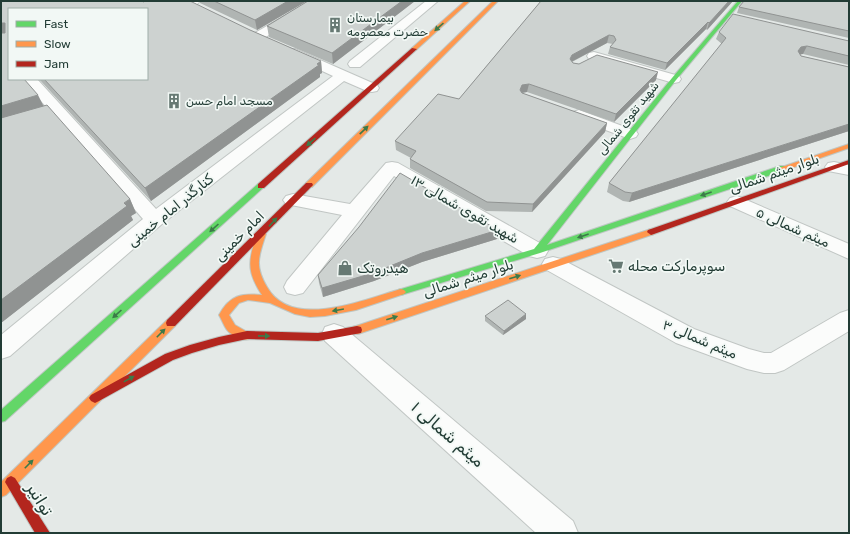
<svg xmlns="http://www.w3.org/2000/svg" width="850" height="534" font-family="Rubik,Cairo,sans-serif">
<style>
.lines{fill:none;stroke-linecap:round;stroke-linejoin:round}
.street-casing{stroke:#c1c6c4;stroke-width:2}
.fast-casing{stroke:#bfc7c4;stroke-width:2}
.slow-casing{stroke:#bfc7c4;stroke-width:2}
.jam-casing{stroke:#bfc7c4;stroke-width:2}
.street{fill:#fbfcfb;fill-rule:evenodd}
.fast{fill:#63d668;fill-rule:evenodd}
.slow{fill:#ff974d;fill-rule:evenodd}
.jam{fill:#b3261e;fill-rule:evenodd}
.wall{fill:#b0b5b3}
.shaded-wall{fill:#909392}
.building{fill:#cdd2d0;stroke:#909392}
.oneway{fill:#3c7a49}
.labels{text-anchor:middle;stroke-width:3.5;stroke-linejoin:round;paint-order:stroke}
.far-poi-label{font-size:12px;fill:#223c35;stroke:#f2f8f5;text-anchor:start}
.far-street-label{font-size:12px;fill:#223c35;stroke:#f2f8f5}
.street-label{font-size:14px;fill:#223c35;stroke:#f2f8f5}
.poi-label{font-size:14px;fill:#223c35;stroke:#f2f8f5;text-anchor:start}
.near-street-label{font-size:17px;fill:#223c35;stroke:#f2f8f5}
</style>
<rect width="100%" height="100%" fill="#e4e9e7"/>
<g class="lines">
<g class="street-casing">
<g id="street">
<path d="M200,1C190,14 162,4 147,11V9H137C147,0 186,1 200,1Z"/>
<polygon points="310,1 323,1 261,40 253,40 251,37 253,34"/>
<polygon points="426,1 438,1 360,67 350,67 348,64 350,61"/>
<polygon points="295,49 377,85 379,88 377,91 372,92 367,91 344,81 162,224 10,356 1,359 1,335 143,219 22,79 37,79 156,209 333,76 290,56 288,53 290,50"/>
<polygon points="594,52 679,76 681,79 679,82 674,83 589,59 587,56 589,53"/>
<polygon points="579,110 636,131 638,134 636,137 630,139 573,118 571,115 573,112"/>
<polygon points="392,162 398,163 545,246 548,251 545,256 537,258 529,256 394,176 303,293 295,295 287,293 284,287 287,281 342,215 286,204 283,200 286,196 293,194 350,204 386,163"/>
<polygon points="834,162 849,165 849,175 828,171 825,167 828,163"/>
<polygon points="737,196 849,244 849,259 730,206 727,202 730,198"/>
<polygon points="553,257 561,259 694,329 749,349 764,353 771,353 840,313 849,310 849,331 784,370 775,373 764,373 747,369 676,343 545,269 542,264 545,259"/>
<polygon points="334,324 343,327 573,521 578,533 536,533 325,341 322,334 325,327"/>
</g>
</g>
<g class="fast-casing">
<g id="fast">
<polygon points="738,1 742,1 676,80 547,245 780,166 786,166 786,170 540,253 401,295 398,294 396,292 398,290 534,249 672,78"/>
<polygon points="258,184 264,184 265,186 5,421 1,422 1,410"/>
</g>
</g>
<g class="slow-casing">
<g id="slow">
<polygon points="465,1 470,1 416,50 412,50 412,48"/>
<polygon points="493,1 498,1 312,187 306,187 306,183 345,145"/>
<polygon points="849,144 849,148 786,170 783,170 779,168"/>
<polygon points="651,229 654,230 655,232 654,234 361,333 357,334 353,333 352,330 353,327"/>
<path d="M262,231L266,234C259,256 254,265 267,287C292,331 365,299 401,289L404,290L406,292L404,294L356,310L325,316L310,317L295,314L270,303L248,300L239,303L229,315L235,325L249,333L250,336L249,339C243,341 231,335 227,330C224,326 222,320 219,315C230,295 241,293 262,295C249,275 247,264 255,241C257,237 257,233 262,231Z"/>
<polygon points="171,319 175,320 176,323 175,326 6,495 1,497 1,482 167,320"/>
</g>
</g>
<g class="jam-casing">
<g id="jam">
<polygon points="412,48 417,49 264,188 258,188 258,184"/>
<polygon points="849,160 849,164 654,234 651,235 647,232 648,230"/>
<polygon points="306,183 312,183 313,185 175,326 167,326 166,323 167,320"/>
<polygon points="357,326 361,327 362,330 361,333 318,341 247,339 219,345 192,353 173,360 99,401 95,403 91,401 89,398 91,395 165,354 190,345 219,337 247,331 318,333"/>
<polygon points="11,476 15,478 50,533 35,533 5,482 7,478"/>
</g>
</g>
<use href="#street" class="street"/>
<use href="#fast" class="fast"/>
<use href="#slow" class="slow"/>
<use href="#jam" class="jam"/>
</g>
<g class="wall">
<polygon points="1,1 250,30 321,61 322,73 320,74 320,77 151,201 39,79 147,79 9,9 9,79 44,106 130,199 136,213 131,216 133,220 1,323"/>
<polygon points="200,1 307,1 257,30 200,3"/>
<polygon points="308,1 415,1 333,64 269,37 267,26"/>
<polygon points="541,1 733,1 707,30 706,29 665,70 608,54 610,47 613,44 607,43 572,62 573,63 656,80 614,122 527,92 522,93 607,123 605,132 532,212 486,211 410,168 410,159 411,158 396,150 395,141 459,99"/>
<polygon points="849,1 849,38 737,13 739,7"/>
<polygon points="719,32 849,41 849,65 803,54 800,54 801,56 849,67 849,131 629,202 623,201 607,192 609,183 722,44 716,39"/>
<polygon points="498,230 497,239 422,262 374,281 323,297 319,283 318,275"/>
<polygon points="526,314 526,319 503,335 485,321 485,316"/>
</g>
<g class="shaded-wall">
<polygon points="288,1 307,1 257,30 255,20"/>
<polygon points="402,1 415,1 333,64 332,53"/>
<polygon points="729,1 733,1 707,30 709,23"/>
<polygon points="708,22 706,29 665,70 667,63"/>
<polygon points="1,23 5,23 9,32 1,35"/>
<polygon points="609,35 607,43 571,62 570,59 572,55"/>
<polygon points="807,46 803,54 798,55 798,51 801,47"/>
<polygon points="321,61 322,73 320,74 320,77 151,201 145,188"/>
<polygon points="658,72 656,80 614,122 616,114"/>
<polygon points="529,84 527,92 521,93 520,90 522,85"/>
<polygon points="38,95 44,107 1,120 1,106"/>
<polygon points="607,123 605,132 532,212 533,204"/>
<polygon points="849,124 849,131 629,202 632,193"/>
<polygon points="130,199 136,213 131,216 133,220 1,323 1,300"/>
<polygon points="498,230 497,239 422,262 374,281 323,297 322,288 422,253"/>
<polygon points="526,314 526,319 503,335 504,331"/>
</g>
<g class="building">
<polygon points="1,1 143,1 143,2 146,1 190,1 250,30 321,61 317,64 319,65 145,188 44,79 147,79 147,9 9,9 9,79 24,79 38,95 1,106 1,33 5,33 5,23 1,23"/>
<polygon points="214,1 288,1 255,20"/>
<polygon points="308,1 402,1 332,53 267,26"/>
<polygon points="541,1 729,1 709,23 708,22 667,63 610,47 616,40 614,36 609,35 572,55 570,59 573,63 579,64 597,55 658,72 616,114 529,84 522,85 520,90 522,93 607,123 533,204 487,202 410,159 416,151 395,141 438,94 459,99"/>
<polygon points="744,1 849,1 849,31 739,7"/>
<polygon points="733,14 849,41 849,56 807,46 801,47 798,51 801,56 849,67 849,124 632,193 625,192 609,183 726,38 719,32"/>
<polygon points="47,105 130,199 124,203 127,206 1,300 1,118"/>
<polygon points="400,173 498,230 422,253 373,273 322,288 318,275 359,227"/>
<polygon points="508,300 526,314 504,331 485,316"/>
</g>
<defs><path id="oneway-solid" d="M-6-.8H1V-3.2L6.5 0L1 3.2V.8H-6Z"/></defs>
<g class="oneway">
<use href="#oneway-solid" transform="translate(439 27) rotate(138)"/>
<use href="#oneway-solid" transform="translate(364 130) rotate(-44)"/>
<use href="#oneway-solid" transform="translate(311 142) rotate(138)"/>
<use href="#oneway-solid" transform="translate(706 194) rotate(161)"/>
<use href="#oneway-solid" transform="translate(273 222) rotate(-47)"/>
<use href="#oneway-solid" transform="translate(214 228) rotate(138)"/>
<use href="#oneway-solid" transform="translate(583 236) rotate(161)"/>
<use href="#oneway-solid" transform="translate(515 277) rotate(-18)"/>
<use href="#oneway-solid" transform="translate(338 310) rotate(170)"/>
<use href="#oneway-solid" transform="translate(117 314) rotate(138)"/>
<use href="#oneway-solid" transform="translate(392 318) rotate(-18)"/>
<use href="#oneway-solid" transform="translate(161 333) rotate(-45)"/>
<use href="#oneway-solid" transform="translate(264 336) rotate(1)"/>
<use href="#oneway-solid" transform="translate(129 379) rotate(-29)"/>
<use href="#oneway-solid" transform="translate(29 464) rotate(-45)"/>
</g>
<defs>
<g id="building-bare" transform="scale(1.2)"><path d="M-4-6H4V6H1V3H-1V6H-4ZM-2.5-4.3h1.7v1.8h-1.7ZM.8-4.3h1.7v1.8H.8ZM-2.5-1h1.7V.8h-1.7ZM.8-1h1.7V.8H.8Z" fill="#667973" stroke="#f2f8f5" stroke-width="2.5" paint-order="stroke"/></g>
<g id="supermarket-bare" transform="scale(1.2)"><path d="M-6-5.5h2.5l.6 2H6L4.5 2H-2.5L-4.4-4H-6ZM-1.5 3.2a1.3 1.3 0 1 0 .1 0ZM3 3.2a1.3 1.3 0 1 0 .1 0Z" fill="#667973" stroke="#f2f8f5" stroke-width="2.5" paint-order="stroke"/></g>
<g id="shop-bare" transform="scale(1.2)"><path d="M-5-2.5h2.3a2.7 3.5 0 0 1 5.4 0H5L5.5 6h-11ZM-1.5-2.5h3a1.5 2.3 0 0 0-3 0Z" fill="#667973" stroke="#f2f8f5" stroke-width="2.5" paint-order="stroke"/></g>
</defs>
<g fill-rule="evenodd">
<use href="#building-bare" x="335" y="25"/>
<use href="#building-bare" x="174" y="101"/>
<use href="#supermarket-bare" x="616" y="266"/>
<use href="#shop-bare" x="345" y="268"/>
</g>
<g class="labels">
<g class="far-poi-label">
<text x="347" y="22">بیمارستان<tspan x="347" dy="14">حضرت معصومه</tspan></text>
<text x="186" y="105">مسجد امام حسن</text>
</g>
<g class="far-street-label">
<text transform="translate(628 118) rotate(-51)" y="4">شهید تقوی شمالی</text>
</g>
<g class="street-label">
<text transform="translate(774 173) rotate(-19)" y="5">بلوار میثم شمالی</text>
<text transform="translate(465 209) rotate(30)" y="5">شهید تقوی شمالی ۱۳</text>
<text transform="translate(170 210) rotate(-39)" y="5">کنارگذر امام خمینی</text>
<text transform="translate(793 227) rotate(24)" y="5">میثم شمالی ۵</text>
<text transform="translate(239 236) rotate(-45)" y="5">امام خمینی</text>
<text transform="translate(468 278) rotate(-18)" y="5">بلوار میثم شمالی</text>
<text transform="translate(700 339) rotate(23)" y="5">میثم شمالی ۳</text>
</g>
<g class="poi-label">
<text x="628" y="271">سوپرمارکت محله</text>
<text x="357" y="273">هیدروتک</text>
</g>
<g class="near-street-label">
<text transform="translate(448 434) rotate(41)" y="6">میثم شمالی ۱</text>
<text transform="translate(40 499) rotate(58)" y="6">توانیر</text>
</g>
</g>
<rect width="850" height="534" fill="none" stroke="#223c35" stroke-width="4"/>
<rect x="8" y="8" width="140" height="72" fill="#f2f8f5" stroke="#9fada8"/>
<rect x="16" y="21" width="20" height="6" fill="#63d668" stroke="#9fada8"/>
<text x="44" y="28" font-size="12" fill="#223c35">Fast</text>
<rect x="16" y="41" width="20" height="6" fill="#ff974d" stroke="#9fada8"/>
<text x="44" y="48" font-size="12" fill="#223c35">Slow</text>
<rect x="16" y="61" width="20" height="6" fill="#b3261e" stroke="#9fada8"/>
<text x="44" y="68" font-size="12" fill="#223c35">Jam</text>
</svg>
